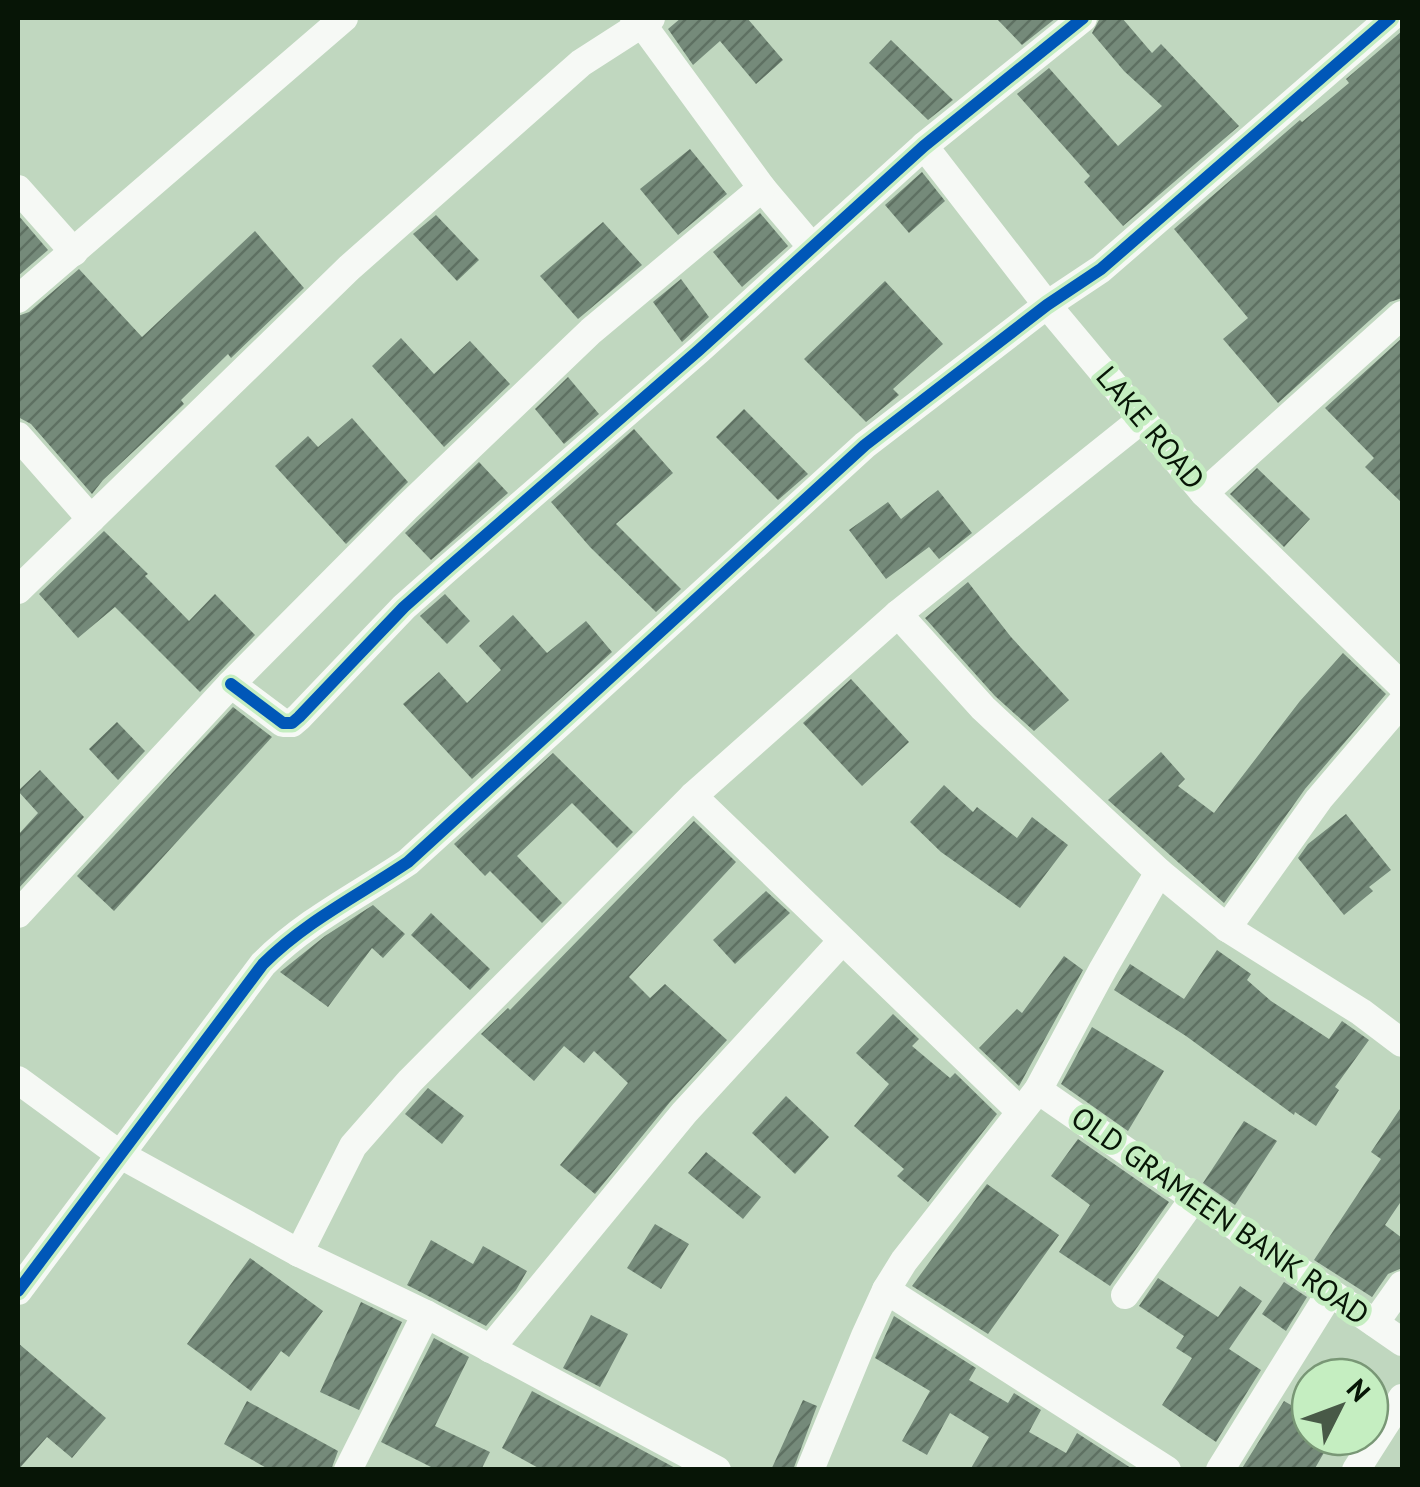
<svg xmlns="http://www.w3.org/2000/svg" width="1420" height="1487" font-family="'PT Sans',sans-serif">
<style>
.building{fill:url(#building-hatch)}
.lines{fill:none;stroke-linecap:round;stroke-linejoin:round}
.minor{stroke:#f6f9f5;stroke-width:28}
.cycleway-casing{stroke:#c5eec1;stroke-width:19}
.cycleway{stroke:#0057b8;stroke-width:12}
.labels{text-anchor:middle;stroke-width:10;stroke-linejoin:round;paint-order:stroke}
.street-label{font-size:30px;fill:#071506;stroke:#c5eec1}
</style>
<defs>
<pattern id="building-hatch" width="6" height="6" patternUnits="userSpaceOnUse" patternTransform="scale(2.5)"><rect width="6" height="6" fill="#758a7a"/><path d="M-1 1l2-2M0 6l6-6M5 7l2-2" fill="none" stroke="#5e7062"/></pattern>
</defs>
<rect width="100%" height="100%" fill="#c0d7bf"/>
<g class="building">
<polygon points="681,18 747,18 783,60 756,84 720,41 693,65 668,29"/>
<polygon points="996,18 1056,18 1022,45"/>
<polygon points="1100,18 1122,18 1152,53 1161,44 1239,126 1123,226 1084,182 1090,176 1017,94 1049,68 1118,146 1162,106 1124,71 1092,33"/>
<polygon points="1402,31 1402,298 1390,302 1278,403 1223,339 1248,318 1174,229 1300,120 1302,122 1349,83 1346,79"/>
<polygon points="891,40 953,100 928,120 869,63"/>
<polygon points="690,149 727,194 678,235 640,189"/>
<polygon points="922,172 945,201 909,233 885,205"/>
<polygon points="760,213 788,246 742,287 713,252"/>
<polygon points="18,215 48,250 18,276"/>
<polygon points="436,215 479,260 457,281 413,234"/>
<polygon points="603,222 642,265 578,319 540,276"/>
<polygon points="255,231 304,288 231,358 228,354 181,400 184,404 103,480 92,494 31,424 18,417 18,316 29,312 79,269 142,337"/>
<polygon points="681,279 709,317 682,342 653,302"/>
<polygon points="885,281 943,344 893,389 899,395 866,422 804,359"/>
<polygon points="401,338 434,374 470,341 510,384 444,447 372,366"/>
<polygon points="1402,338 1402,503 1365,467 1374,458 1325,408"/>
<polygon points="568,377 599,414 564,444 535,409"/>
<polygon points="744,409 808,474 778,500 716,437"/>
<polygon points="352,418 408,482 346,544 275,466 308,436 318,447"/>
<polygon points="634,429 673,473 616,524 681,589 656,612 590,547 551,502"/>
<polygon points="479,462 508,493 431,560 405,533"/>
<polygon points="1257,468 1310,519 1284,547 1230,494"/>
<polygon points="938,490 972,533 939,559 929,547 886,579 849,530 888,502 901,519"/>
<polygon points="104,531 148,574 145,576 189,621 215,594 255,635 200,692 115,607 78,638 39,594"/>
<polygon points="968,582 1011,637 1069,700 1034,731 995,696 925,618"/>
<polygon points="445,594 470,621 447,644 420,616"/>
<polygon points="513,615 547,653 586,621 612,652 472,779 403,704 439,672 467,703 501,670 479,646"/>
<polygon points="1343,653 1386,694 1305,789 1224,903 1108,800 1161,752 1185,779 1178,786 1214,813 1300,701"/>
<polygon points="851,679 909,742 862,786 803,723"/>
<polygon points="233,707 272,737 114,911 77,876"/>
<polygon points="117,722 145,751 118,780 89,749"/>
<polygon points="553,753 633,832 617,848 572,803 517,856 562,903 542,923 490,871 485,876 454,844"/>
<polygon points="40,770 84,817 18,889 18,835 38,813 18,791"/>
<polygon points="944,785 973,812 977,807 1017,838 1032,817 1068,845 1020,908 941,852 910,822"/>
<polygon points="1346,814 1391,870 1369,887 1373,891 1344,915 1298,858 1308,844"/>
<polygon points="694,821 736,862 629,977 650,998 665,984 727,1040 670,1102 595,1194 560,1165 628,1083 594,1051 584,1063 564,1046 534,1081 481,1034 508,1008 510,1010"/>
<polygon points="766,891 790,913 735,964 713,940"/>
<polygon points="373,905 405,934 383,958 372,948 328,1007 280,972 325,936"/>
<polygon points="431,913 490,969 470,990 411,935"/>
<polygon points="1217,950 1251,974 1247,980 1271,1001 1329,1039 1342,1021 1369,1040 1335,1087 1339,1090 1316,1126 1295,1112 1294,1115 1186,1036 1114,990 1130,964 1184,999"/>
<polygon points="1064,956 1083,970 1019,1086 979,1048 1017,1009 1022,1013"/>
<polygon points="893,1014 919,1039 912,1046 950,1078 955,1073 997,1114 928,1202 897,1176 904,1169 854,1126 889,1084 856,1053"/>
<polygon points="1092,1027 1164,1071 1128,1131 1061,1084"/>
<polygon points="428,1088 464,1116 442,1144 405,1114"/>
<polygon points="786,1096 829,1137 795,1174 752,1133"/>
<polygon points="1402,1106 1402,1200 1385,1225 1402,1238 1402,1268 1388,1274 1372,1297 1314,1260 1381,1159 1371,1152"/>
<polygon points="1244,1121 1277,1141 1235,1205 1203,1183"/>
<polygon points="1078,1139 1169,1202 1110,1286 1059,1252 1090,1205 1051,1176"/>
<polygon points="706,1152 761,1197 743,1219 688,1173"/>
<polygon points="987,1184 1059,1235 988,1334 912,1286"/>
<polygon points="655,1224 689,1244 661,1289 627,1268"/>
<polygon points="431,1240 473,1264 483,1246 527,1271 516,1290 486,1326 407,1285"/>
<polygon points="250,1258 323,1311 289,1357 281,1351 251,1391 187,1344"/>
<polygon points="1158,1278 1218,1317 1240,1286 1262,1301 1229,1349 1261,1370 1216,1442 1162,1405 1192,1358 1176,1348 1184,1336 1139,1306"/>
<polygon points="1284,1282 1307,1297 1286,1331 1262,1314"/>
<polygon points="361,1302 402,1322 359,1410 320,1392"/>
<polygon points="591,1315 628,1334 600,1387 563,1368"/>
<polygon points="894,1316 976,1368 969,1380 1008,1403 1014,1393 1041,1410 1029,1432 1066,1453 1077,1433 1134,1470 970,1470 989,1437 950,1413 927,1455 902,1441 930,1391 875,1358"/>
<polygon points="434,1338 469,1357 435,1426 490,1452 481,1470 437,1470 381,1442"/>
<polygon points="18,1343 106,1418 72,1458 47,1437 18,1470"/>
<polygon points="532,1391 679,1470 542,1470 502,1448"/>
<polygon points="803,1400 817,1406 793,1470 771,1470"/>
<polygon points="247,1401 338,1451 331,1470 270,1470 224,1444"/>
<polygon points="1284,1401 1310,1416 1310,1437 1333,1437 1314,1470 1241,1470"/>
</g>
<g class="lines">
<g class="minor">
<polyline points="634,18 642,24 762,188 811,246"/>
<polyline points="924,146 1047,305 1204,493 1402,686"/>
<polyline points="18,189 74,252"/>
<polyline points="18,299 344,18"/>
<polyline points="18,436 91,519"/>
<polyline points="1204,493 1402,315"/>
<polyline points="18,590 349,268 581,63 651,18"/>
<polyline points="898,614 983,708 1159,872 1227,928 1361,1012 1402,1043"/>
<polyline points="231,684 283,723 292,723 299,717 404,607 448,568 699,350 924,146 1083,18"/>
<polyline points="693,796 1020,1111"/>
<polyline points="18,914 231,684 407,507 591,331 762,188"/>
<polyline points="1227,928 1319,799 1402,702"/>
<polyline points="18,1080 119,1154 299,1253 426,1314 717,1470"/>
<polyline points="1038,1090 1402,1342"/>
<polyline points="299,1253 353,1146 410,1081 693,796 898,614 1141,420"/>
<polyline points="886,1290 1167,1470"/>
<path d="M18,1291L263,964C306,921 359,895 408,862L865,445L1047,305L1101,269L1390,18"/>
<polyline points="1125,1295 1194,1198"/>
<polyline points="1375,1323 1402,1285"/>
<polyline points="490,1349 684,1113 842,941"/>
<polyline points="348,1470 426,1314"/>
<polyline points="810,1470 865,1336 886,1290 904,1261 1038,1090 1103,969 1159,872"/>
<polyline points="1220,1470 1330,1293"/>
<polyline points="1356,1470 1402,1398"/>
</g>
<g class="cycleway-casing">
<g id="cycleway">
<polyline points="231,684 283,723 292,723 299,717 404,607 448,568 699,350 924,146 1083,18"/>
<path d="M18,1291L263,964C306,921 359,895 408,862L865,445L1047,305L1101,269L1390,18"/>
</g>
</g>
<use href="#cycleway" class="cycleway"/>
</g>
<g class="labels">
<g class="street-label">
<text transform="translate(1150 428) rotate(50)" y="10">LAKE ROAD</text>
<text transform="translate(1220 1216) rotate(35)" y="10">OLD GRAMEEN BANK ROAD</text>
</g>
</g>
<rect width="1420" height="1487" fill="none" stroke="#071506" stroke-width="40"/>
<g transform="translate(1340 1407) rotate(48)"><circle r="48" fill="#c5eec1" stroke="#799776" stroke-width="2.5"/>
<path d="M0-8L18 38L0 25L-18 38Z" fill="#485947"/>
<text y="-15" font-size="28" font-weight="bold" text-anchor="middle" fill="#071506">N</text>
</g>
</svg>
